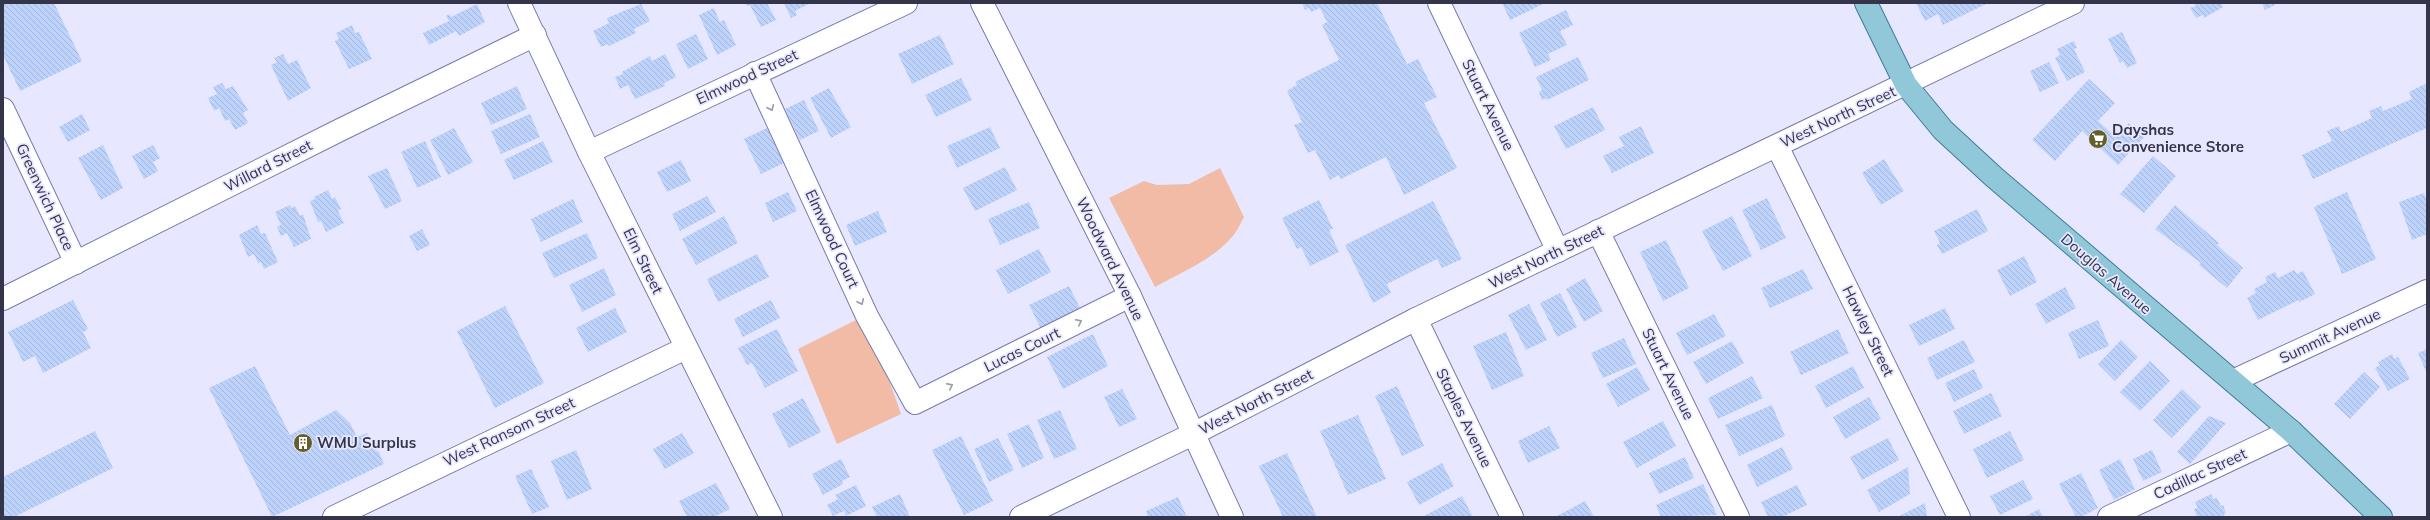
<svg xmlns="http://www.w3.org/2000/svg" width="2430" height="520" font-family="Mulish,sans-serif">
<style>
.green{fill:#f1bba6}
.building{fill:url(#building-back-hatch)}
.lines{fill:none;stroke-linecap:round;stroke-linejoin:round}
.minor-casing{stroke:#797aac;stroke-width:24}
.major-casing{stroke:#407b97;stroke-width:24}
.minor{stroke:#fff;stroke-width:22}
.major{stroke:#90c7d9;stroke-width:22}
.oneway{stroke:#9a9aa5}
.labels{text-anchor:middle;stroke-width:3.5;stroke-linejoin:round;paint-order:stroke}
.street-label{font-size:15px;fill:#34354b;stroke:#e7e8ff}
.poi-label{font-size:15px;font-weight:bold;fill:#34354b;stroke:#e7e8ff;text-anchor:start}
</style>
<defs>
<pattern id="building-back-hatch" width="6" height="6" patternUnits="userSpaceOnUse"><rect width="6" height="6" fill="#bdd3fc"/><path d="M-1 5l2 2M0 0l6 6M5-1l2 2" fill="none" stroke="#a3b6da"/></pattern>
</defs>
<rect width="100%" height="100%" fill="#e7e8ff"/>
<g class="green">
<path d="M1220,168L1244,217C1240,224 1237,232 1231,238C1212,260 1180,273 1155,287L1109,198L1144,181L1157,185L1189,184Z"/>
<polygon points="866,315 901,414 837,444 798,349"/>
</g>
<g class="building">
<polygon points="3,3 54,3 82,61 20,91 3,55"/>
<polygon points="745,3 767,3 776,20 761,27 750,5 747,6"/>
<polygon points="784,3 811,3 795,11 797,15 791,18"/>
<polygon points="1302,3 1377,3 1407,64 1418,59 1437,97 1424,103 1457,168 1404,195 1386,157 1341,179 1339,175 1330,180 1315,150 1308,153 1294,125 1302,122 1287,91 1297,85 1295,82 1339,60 1322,25 1327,22 1320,8 1311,12 1309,8 1305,10"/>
<polygon points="1502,3 1545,3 1510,20"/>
<polygon points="1916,3 1988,3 1943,25 1938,14 1925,21"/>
<polygon points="2194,3 2221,3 2223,7 2204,18 2203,15 2196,18 2190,8 2196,6"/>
<polygon points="2262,3 2274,3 2275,5 2265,10"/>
<polygon points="477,4 485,22 459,36 456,31 429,45 423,33 449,21 446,16 450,14 451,17"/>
<polygon points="641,4 650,21 634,29 636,33 609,46 608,44 601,47 593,31 609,23 607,18"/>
<polygon points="714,8 720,22 724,20 736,45 717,55 699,15"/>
<polygon points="1566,10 1573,25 1560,31 1567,45 1548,54 1551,60 1535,67 1519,33"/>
<polygon points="352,25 355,33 359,32 372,59 349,69 335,41 339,39 336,33"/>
<polygon points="2122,32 2137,63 2127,68 2123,61 2120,63 2108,39"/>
<polygon points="696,34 708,59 688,69 676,44"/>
<polygon points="940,35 954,64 912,84 898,54"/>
<polygon points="2074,41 2077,48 2074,49 2085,72 2067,81 2055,58 2060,55 2057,49"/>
<polygon points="283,54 288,64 297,60 311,88 288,101 271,65 277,62 274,58"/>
<polygon points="665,54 676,77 664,83 665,86 635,99 628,85 620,89 615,77 623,74 622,72 650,56 652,61"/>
<polygon points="1578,57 1589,80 1547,100 1546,98 1542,100 1539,92 1542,90 1536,77"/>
<polygon points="2049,62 2059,83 2040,92 2030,71"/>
<polygon points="961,78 972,100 936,117 925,95"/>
<polygon points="2089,79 2115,103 2098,121 2116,137 2129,123 2144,137 2118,165 2082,131 2055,161 2032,140"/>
<polygon points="222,83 226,89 233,86 248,110 243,113 248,123 235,130 229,119 225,121 219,108 214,111 208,98 217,94 213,87"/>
<polygon points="2425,84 2427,89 2427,128 2313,179 2302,155 2332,141 2327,131 2339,126 2341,132 2372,118 2369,111 2381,106 2383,111 2412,99 2409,92"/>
<polygon points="517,86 527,109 491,125 481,103"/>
<polygon points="829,88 851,127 831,138 810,98"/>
<polygon points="804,100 819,131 800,140 785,109"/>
<polygon points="1593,107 1605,130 1566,149 1554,126"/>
<polygon points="82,114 90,130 68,142 59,127"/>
<polygon points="530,114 540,137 501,154 491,131"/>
<polygon points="771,126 788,161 761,174 744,139"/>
<polygon points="1641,126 1654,153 1612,173 1603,156 1624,146 1619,137"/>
<polygon points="990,127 1000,148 957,168 947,146"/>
<polygon points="454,128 473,162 448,175 430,140"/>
<polygon points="425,141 441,177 417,188 401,152"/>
<polygon points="543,141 553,162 514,180 504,160"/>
<polygon points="103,145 123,188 101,200 78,158"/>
<polygon points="153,145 160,158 153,162 158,171 144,179 132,156"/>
<polygon points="2153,156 2176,176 2144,213 2120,194"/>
<polygon points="1884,159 1904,191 1881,205 1862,173"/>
<polygon points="681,160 691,181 667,192 657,172"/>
<polygon points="1005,167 1017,190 975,211 963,188"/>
<polygon points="387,168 402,201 385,209 368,176"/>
<polygon points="328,190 332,199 335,197 341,209 338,211 344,223 326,232 321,221 318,222 310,201 315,199 314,197"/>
<polygon points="788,192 797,211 773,222 765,203"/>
<polygon points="2347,192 2376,259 2342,274 2314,207"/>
<polygon points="2424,193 2427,201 2427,234 2412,240 2399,202"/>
<polygon points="707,196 716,212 680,231 672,214"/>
<polygon points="1767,198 1786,238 1761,250 1742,210"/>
<polygon points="573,199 583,222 541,242 531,219"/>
<polygon points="1319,200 1333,229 1329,230 1339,252 1310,266 1301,247 1297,249 1282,218"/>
<polygon points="1433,201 1462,259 1442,268 1437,259 1387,284 1391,293 1373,303 1345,245"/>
<polygon points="1029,202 1040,228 1000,245 988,219"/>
<polygon points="290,205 291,208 295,206 300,216 303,214 311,239 294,247 287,233 281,236 277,227 281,225 275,212"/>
<polygon points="2175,205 2219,243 2217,245 2243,268 2227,288 2199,265 2201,263 2155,229"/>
<polygon points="1977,209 1988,231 1942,254 1937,245 1940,243 1934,231"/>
<polygon points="878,211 887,232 855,246 846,225"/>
<polygon points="724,216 738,243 696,265 682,239"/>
<polygon points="1732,216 1752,256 1723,271 1702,231"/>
<polygon points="257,225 261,234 265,233 278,262 264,269 261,262 258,263 254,254 248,257 239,235"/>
<polygon points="422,229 430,245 417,251 409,236"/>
<polygon points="587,233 598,258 554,278 542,253"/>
<polygon points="1666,240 1689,288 1663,301 1640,252"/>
<polygon points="1039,249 1051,272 1008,294 996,270"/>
<polygon points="757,254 769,277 718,302 707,279"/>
<polygon points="2024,256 2037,282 2010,296 1997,270"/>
<polygon points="604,268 616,295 582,312 569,285"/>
<polygon points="1803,269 1813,289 1770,308 1761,288"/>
<polygon points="2294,270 2297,274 2303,271 2315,294 2299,302 2299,300 2258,320 2247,298 2256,293 2254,289 2267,282 2265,277 2275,272 2278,278"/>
<polygon points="1585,278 1603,311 1584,322 1566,289"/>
<polygon points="1069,286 1082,312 1042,331 1029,305"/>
<polygon points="2065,287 2076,308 2046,324 2035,304"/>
<polygon points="1560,293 1577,327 1557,337 1540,303"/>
<polygon points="73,300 88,329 83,332 91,348 43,373 35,356 23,362 8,332"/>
<polygon points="771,300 780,318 743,337 734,319"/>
<polygon points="1529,304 1547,340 1526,350 1508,315"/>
<polygon points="505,306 544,383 495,408 457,331"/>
<polygon points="615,308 627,332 588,352 576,328"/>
<polygon points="1945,308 1955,329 1919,346 1909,325"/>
<polygon points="1714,314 1726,336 1687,355 1676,333"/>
<polygon points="2098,320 2109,346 2079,359 2068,333"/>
<polygon points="777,329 798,371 765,388 752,363 747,365 738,348"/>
<polygon points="1838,329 1849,353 1801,375 1790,352"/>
<polygon points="1506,332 1524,376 1492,390 1473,346"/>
<polygon points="1093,334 1108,366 1063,389 1047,357"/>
<polygon points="1624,338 1636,364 1603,378 1591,353"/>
<polygon points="1964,340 1975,362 1937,380 1927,358"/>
<polygon points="2121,340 2138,357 2115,381 2098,364"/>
<polygon points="1732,341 1744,363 1706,384 1693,362"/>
<polygon points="2427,349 2427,374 2418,353"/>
<polygon points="2392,354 2394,359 2398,357 2410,379 2388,391 2375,368 2380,365 2378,362"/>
<polygon points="2150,361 2170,381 2140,411 2120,392"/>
<polygon points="255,366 290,435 336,410 350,423 357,437 367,433 374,449 379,452 384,464 272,517 209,388"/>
<polygon points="1853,366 1864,388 1826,408 1815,386"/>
<polygon points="1637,367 1650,390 1618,407 1606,384"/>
<polygon points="1974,369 1983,388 1954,402 1945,383"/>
<polygon points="2364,372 2380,387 2350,419 2334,404"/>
<polygon points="1752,376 1763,398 1718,419 1708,398"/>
<polygon points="1397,386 1424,446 1402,456 1375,396"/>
<polygon points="1122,389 1137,419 1119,427 1104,397"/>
<polygon points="2182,389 2201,407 2172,438 2153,420"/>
<polygon points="1991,393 2002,416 1964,434 1953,411"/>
<polygon points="1869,397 1881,419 1845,439 1833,417"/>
<polygon points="803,398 821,432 789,448 772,414"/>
<polygon points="1772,405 1785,436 1739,456 1725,425"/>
<polygon points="1060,410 1077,449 1054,459 1037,420"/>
<polygon points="1358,415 1386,479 1348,495 1320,431"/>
<polygon points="2209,416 2226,423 2190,464 2177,452"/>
<polygon points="1663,421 1676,446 1637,468 1623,442"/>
<polygon points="1029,424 1044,458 1022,468 1007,434"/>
<polygon points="1549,426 1560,448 1528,463 1518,441"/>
<polygon points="95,431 113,468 14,517 3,517 3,477"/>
<polygon points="2010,431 2024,460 1987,478 1973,449"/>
<polygon points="682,433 694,453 665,469 653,449"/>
<polygon points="961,436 993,501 964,515 932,450"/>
<polygon points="998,438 1014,470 989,482 974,449"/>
<polygon points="1888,438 1899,460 1862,480 1850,457"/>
<polygon points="1782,447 1793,469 1757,487 1747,465"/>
<polygon points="576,450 592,489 567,500 551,461"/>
<polygon points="2152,450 2162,472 2143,481 2133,459"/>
<polygon points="1287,453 1317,517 1283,517 1259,466"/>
<polygon points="1685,457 1694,478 1659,494 1649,473"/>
<polygon points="841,459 850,477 842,481 843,484 823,495 812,474"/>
<polygon points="2120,459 2135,489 2114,500 2099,470"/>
<polygon points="1442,463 1454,486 1419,505 1407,482"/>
<polygon points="1908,467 1910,494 1879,512 1867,490"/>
<polygon points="531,469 549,507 532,514 515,476"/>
<polygon points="2081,473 2098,508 2081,517 2076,517 2059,484"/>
<polygon points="2023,480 2033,499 2000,515 1990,496"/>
<polygon points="716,483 730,509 714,517 687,517 679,501"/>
<polygon points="1703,484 1717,515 1661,517 1656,505"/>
<polygon points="856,485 866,506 846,516 844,511 833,516 827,505 838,499 835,495"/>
<polygon points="1797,485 1807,505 1782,517 1768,517 1761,502"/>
<polygon points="900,494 910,517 877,517 872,507"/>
<polygon points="2211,494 2213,499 2217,498 2221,506 2223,505 2226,513 2224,514 2225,517 2197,517 2194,509 2198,508 2195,502"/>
<polygon points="1462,496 1473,517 1424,517 1424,516"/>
<polygon points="1178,497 1187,517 1148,517 1146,511"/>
<polygon points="1585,501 1594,517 1555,517"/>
<polygon points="1925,503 1927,517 1897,517"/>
<polygon points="2039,509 2043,517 2025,517"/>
</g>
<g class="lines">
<g class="minor-casing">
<g id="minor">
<polyline points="519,3 589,152 771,517"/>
<polyline points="982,3 1130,296 1232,517"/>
<polyline points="1439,3 1558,251"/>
<polyline points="755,73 867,316 915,403 1130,296"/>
<polyline points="3,109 76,263"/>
<polyline points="1777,146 1959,517"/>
<polyline points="589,152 906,3"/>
<polyline points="1598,231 1738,517"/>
<polyline points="3,299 342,129 535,35"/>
<polyline points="1416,319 1512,517"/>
<polyline points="2233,381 2427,291"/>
<polyline points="334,517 686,348"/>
<polyline points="1021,517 1193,434 1416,319 2073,3"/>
<polyline points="2109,517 2291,431"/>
</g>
</g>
<g class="major-casing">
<polyline id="major" points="1866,3 1906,85 1943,130 1994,177 2291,431 2381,517"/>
</g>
<use href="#minor" class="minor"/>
<use href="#major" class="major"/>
</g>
<defs><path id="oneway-chevron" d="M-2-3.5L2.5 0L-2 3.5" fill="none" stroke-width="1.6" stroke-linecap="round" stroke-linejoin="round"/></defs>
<g class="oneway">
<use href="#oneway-chevron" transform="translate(771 108) rotate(65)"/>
<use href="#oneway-chevron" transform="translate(861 302) rotate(65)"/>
<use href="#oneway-chevron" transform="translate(1079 322) rotate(-26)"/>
<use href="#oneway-chevron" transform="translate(950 386) rotate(-26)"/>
</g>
<defs>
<g id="supermarket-disc" transform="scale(1)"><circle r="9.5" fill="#635e2a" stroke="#e7e8ff"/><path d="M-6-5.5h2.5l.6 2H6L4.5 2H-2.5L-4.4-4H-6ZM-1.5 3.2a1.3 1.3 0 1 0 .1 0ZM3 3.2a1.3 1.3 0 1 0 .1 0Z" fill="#fff"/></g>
<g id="building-disc" transform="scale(1)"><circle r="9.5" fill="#635e2a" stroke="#e7e8ff"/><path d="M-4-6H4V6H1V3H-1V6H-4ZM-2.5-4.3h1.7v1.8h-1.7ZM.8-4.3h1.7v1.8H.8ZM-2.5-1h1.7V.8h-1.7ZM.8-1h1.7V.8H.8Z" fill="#fff"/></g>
</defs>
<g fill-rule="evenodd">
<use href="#supermarket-disc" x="2098" y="139"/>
<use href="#building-disc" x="303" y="443"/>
</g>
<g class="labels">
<g class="street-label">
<text transform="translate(747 77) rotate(-25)" y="5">Elmwood Street</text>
<text transform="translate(1488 105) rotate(64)" y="5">Stuart Avenue</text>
<text transform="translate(1838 117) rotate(-25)" y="5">West North Street</text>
<text transform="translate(268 166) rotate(-27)" y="5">Willard Street</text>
<text transform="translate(45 197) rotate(65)" y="5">Greenwich Place</text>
<text transform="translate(832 239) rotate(65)" y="5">Elmwood Court</text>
<text transform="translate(1546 257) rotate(-26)" y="5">West North Street</text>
<text transform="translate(1110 259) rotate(64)" y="5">Woodward Avenue</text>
<text transform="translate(643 261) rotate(64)" y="5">Elm Street</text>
<text transform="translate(2106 274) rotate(41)" y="5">Douglas Avenue</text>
<text transform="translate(1868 331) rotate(64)" y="5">Hawley Street</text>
<text transform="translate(2330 336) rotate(-25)" y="5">Summit Avenue</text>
<text transform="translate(1022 350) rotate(-26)" y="5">Lucas Court</text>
<text transform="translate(1668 374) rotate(64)" y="5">Stuart Avenue</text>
<text transform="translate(1256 402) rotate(-27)" y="5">West North Street</text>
<text transform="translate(1464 418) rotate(64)" y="5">Staples Avenue</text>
<text transform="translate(509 432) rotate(-25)" y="5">West Ransom Street</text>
<text transform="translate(2200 474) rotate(-25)" y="5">Cadillac Street</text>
</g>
<g class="poi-label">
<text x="2112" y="135">Dayshas<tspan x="2112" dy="17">Convenience Store</tspan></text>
<text x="317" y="448">WMU Surplus</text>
</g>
</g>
<rect width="2430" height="520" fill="none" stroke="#34354b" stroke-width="8"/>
</svg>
